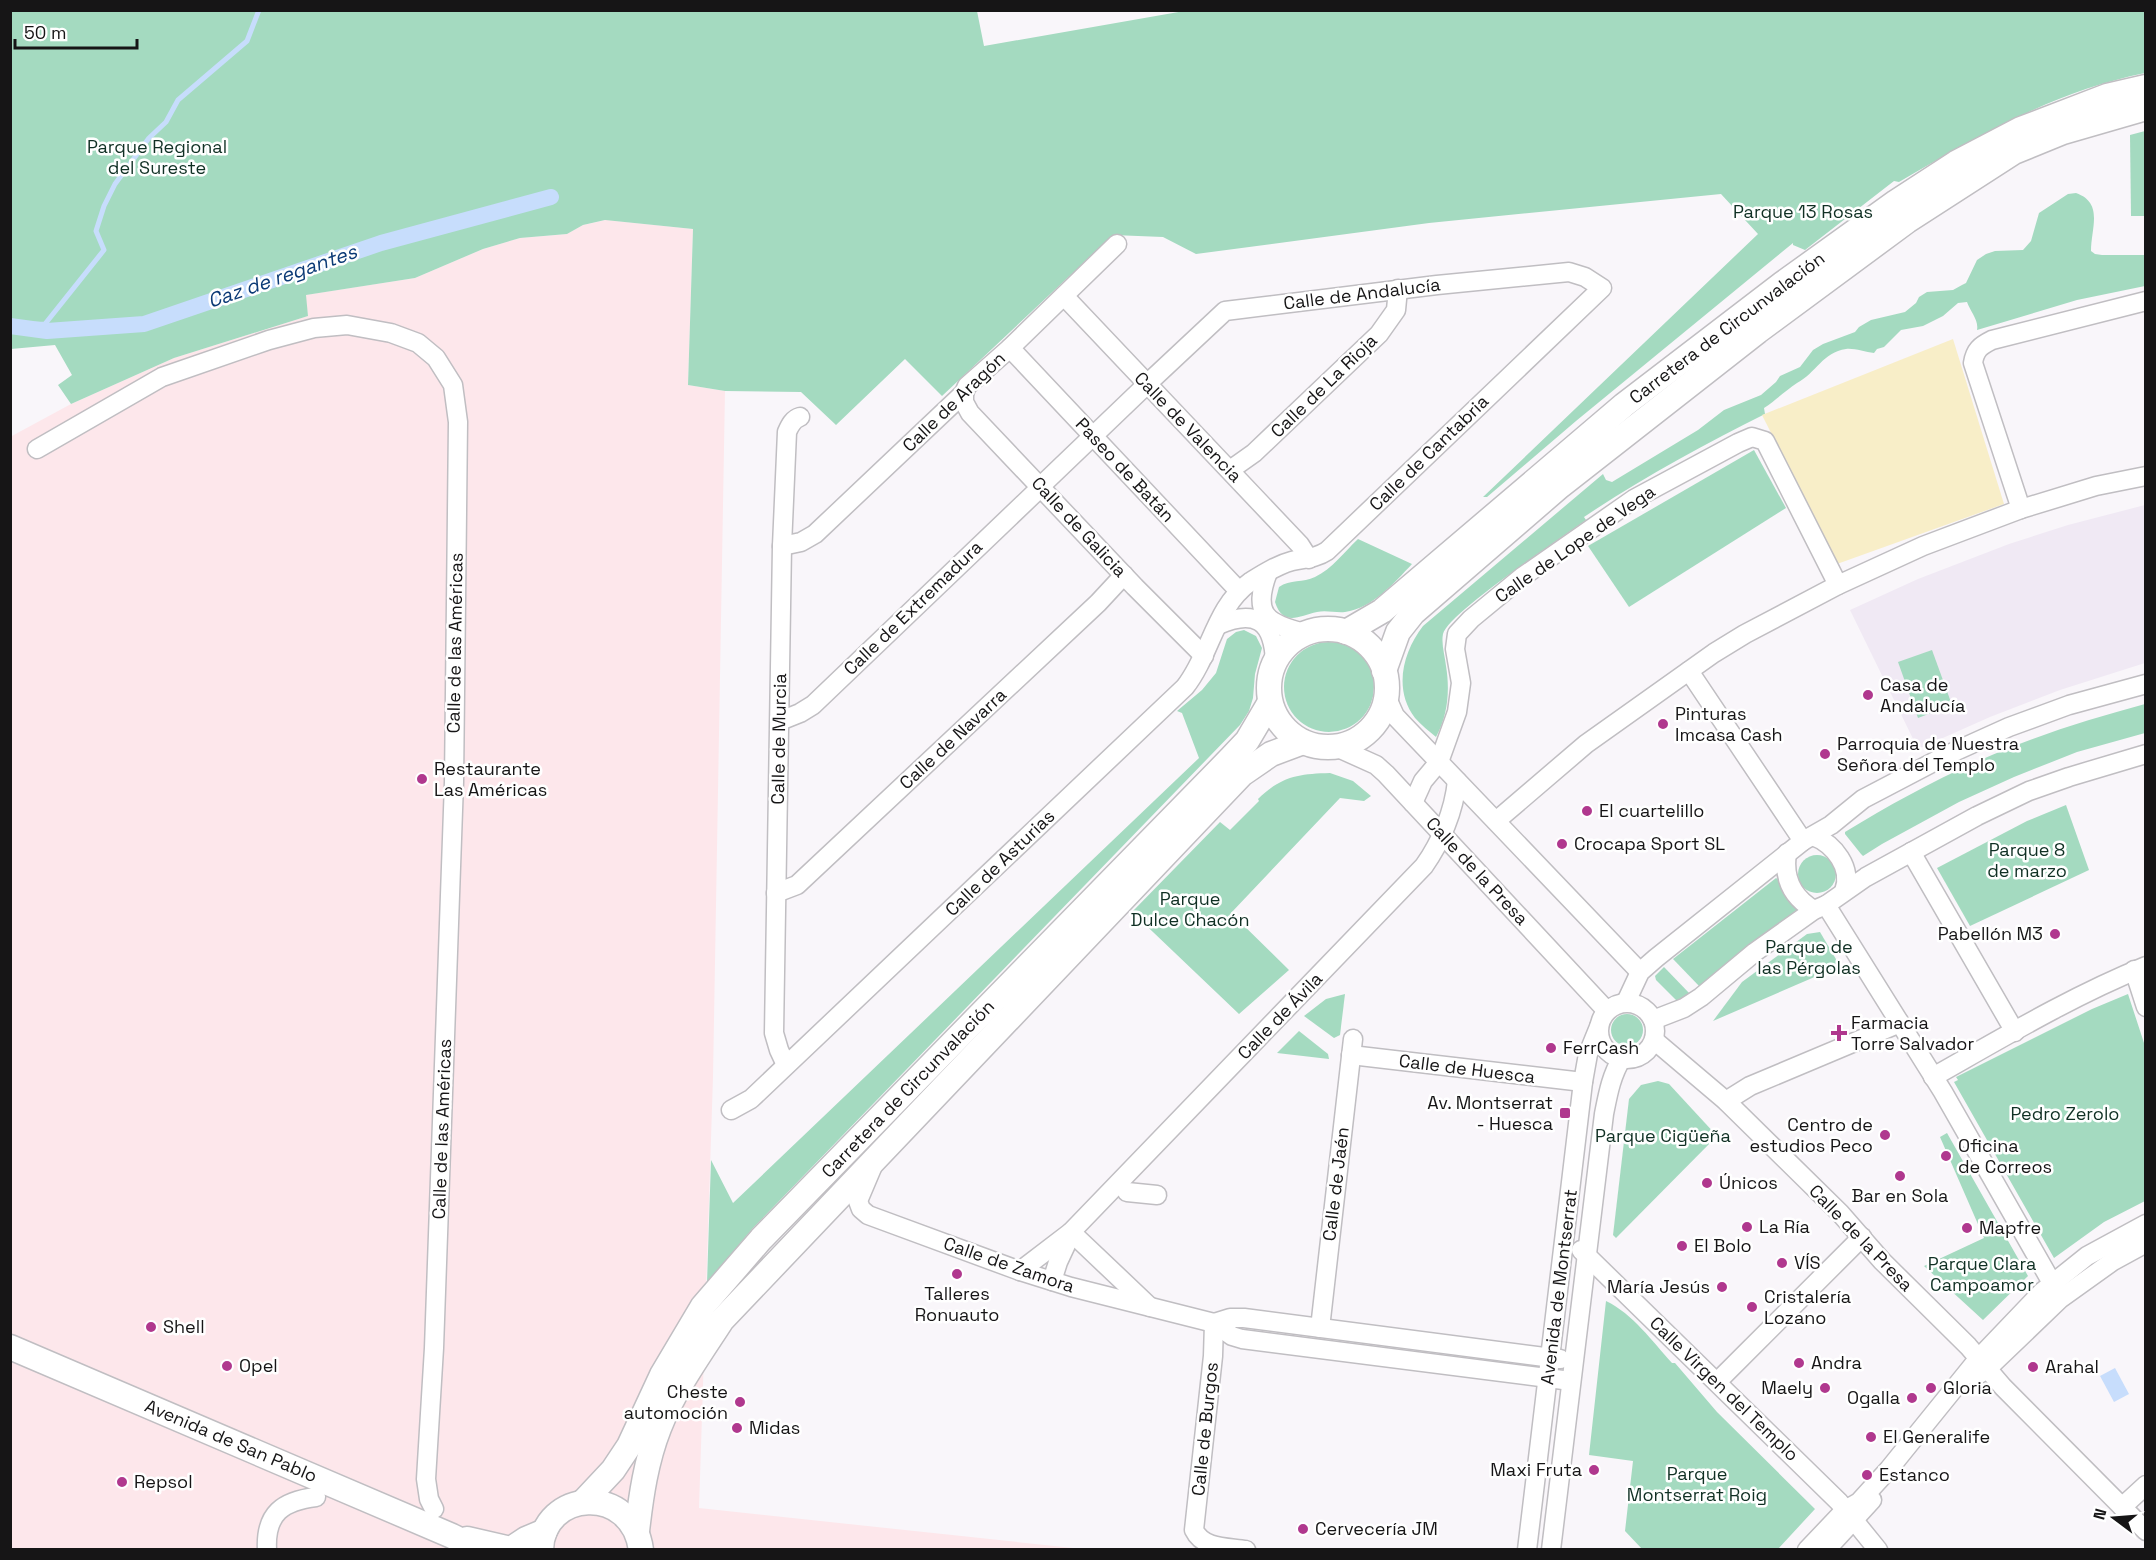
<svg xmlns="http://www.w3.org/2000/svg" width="2156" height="1560" font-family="'Space Grotesk',sans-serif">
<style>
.industrial{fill:#fde7eb}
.built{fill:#f0e9f4}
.green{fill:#a4dac0}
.sand{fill:#f8eec8}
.water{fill:#c7ddfc}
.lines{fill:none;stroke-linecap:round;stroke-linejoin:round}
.stream{stroke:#c7ddfc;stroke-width:5}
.canal{stroke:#c7ddfc;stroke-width:16}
.street-casing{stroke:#c0bec2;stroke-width:21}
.secondary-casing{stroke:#c0bec2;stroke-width:27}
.street{stroke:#fff;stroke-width:18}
.secondary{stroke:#fff;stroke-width:24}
.poi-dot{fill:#b0388e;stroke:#fff;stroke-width:2}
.labels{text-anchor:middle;stroke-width:5;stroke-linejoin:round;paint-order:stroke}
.park-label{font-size:18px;fill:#103024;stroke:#fff}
.street-label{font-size:18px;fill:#161516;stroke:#fff}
.poi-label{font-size:18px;fill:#161516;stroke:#fff;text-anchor:start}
.water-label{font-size:20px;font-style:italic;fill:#0b3a76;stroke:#fff}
</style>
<rect width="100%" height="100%" fill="#f9f6fa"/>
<polygon class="industrial" points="606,220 693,229 688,385 725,391 713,1077 699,1508 1073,1548 1072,1549 11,1549 10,437 71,404 174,358 308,316 305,295 415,278 483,249 520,238 567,234 583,225"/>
<polygon class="built" points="2145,505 2145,663 2060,690 1990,717 1918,749 1850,610 1918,579 2009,544 2068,525"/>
<g class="green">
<path d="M977,11L984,46L1190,10L2145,11V73C2053,92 1980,135 1899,182L1894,181L1805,250L1793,245V243L1576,421L1487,497H1483L1758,234L1721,194L1429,223L1196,254L1163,237L1113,235L942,396L905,359L836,425L801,392L725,391L688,385L693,229L605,220L583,225L567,234L520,238L483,249L415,278L306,295L308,316L174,358L71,404L58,385L72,375L55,345L11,349V11Z"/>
<polygon points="2145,131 2145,216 2131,216 2130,135"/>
<path d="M2076,193C2104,203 2091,228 2091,251L2095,254L2102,255H2145V286L2077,300L1977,330C1979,320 1970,311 1967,302L1958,303L1943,316L1923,326L1901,330L1884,347L1877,349L1874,353C1865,352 1854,348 1846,349C1823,352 1816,373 1797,383C1785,391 1776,400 1764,408L1765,414C1703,445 1642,478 1584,517L1586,520C1563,537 1448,613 1443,634C1441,644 1445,656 1446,666C1450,690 1448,715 1436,737C1429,731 1421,725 1415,718C1393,689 1403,652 1423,626L1603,474L1606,480L1612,482L1698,430L1724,410L1761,395L1776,382L1780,376L1800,367L1813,350L1823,344L1855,332L1859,327L1871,320L1905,312L1916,303L1919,297L1927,292L1953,290L1962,285L1966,283L1977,260L1986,254L1995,251L2023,250L2031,241L2039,213L2068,194Z"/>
<polygon points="1754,450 1786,508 1629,607 1588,546"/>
<path d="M1358,539L1412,564C1394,583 1373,608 1345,612C1336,613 1326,610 1317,612C1299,616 1283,627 1275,602L1279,587C1290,579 1303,583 1315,577C1332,569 1345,551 1358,539Z"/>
<polygon points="1244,630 1256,636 1262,648 1255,674 1253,698 1249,711 1240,725 753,1228 707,1283 711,1160 733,1203 1199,758 1182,713 1177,711 1202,690 1216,673 1227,639 1236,632"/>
<circle cx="1329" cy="687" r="45"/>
<polygon points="1932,650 1952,705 1918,718 1898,662"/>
<path d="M2145,704V733L2077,752L2014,777L1959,802L1882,844L1863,856L1861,854L1845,834V832C1899,799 1955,769 2014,746C2057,729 2101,716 2145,704Z"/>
<path d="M1330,773L1353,781L1371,796L1364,801L1340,798L1231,913L1289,970L1239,1014L1132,912L1220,822L1230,830L1259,801L1258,799C1282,776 1298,774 1330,773Z"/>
<polygon points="2066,805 2089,870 1970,926 1937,868 2027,821"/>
<circle cx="1817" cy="874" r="19"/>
<polygon points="1776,878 1779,880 1798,909 1700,987 1673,959"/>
<polygon points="1820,932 1840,966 1713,1021 1742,982 1807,934"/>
<polygon points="1664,967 1691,995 1679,1003 1656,980 1655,976"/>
<polygon points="1345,994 1340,1035 1334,1038 1304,1016 1326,999"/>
<polygon points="2128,994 2145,1046 2145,1201 2104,1222 2054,1258 1954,1082 1958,1080 1956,1077 2092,1009"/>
<circle cx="1627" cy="1030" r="16"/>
<polygon points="1299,1031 1328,1054 1329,1059 1277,1053"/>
<polygon points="1658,1081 1669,1084 1717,1136 1616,1238 1613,1235 1629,1099 1641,1085"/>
<polygon points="1947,1133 2028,1276 1983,1320 1924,1266 1984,1238 1940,1137"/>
<path d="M1606,1301C1633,1314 1652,1341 1672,1363H1675L1717,1412L1815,1509L1778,1549H1642L1625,1531L1633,1461L1589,1455Z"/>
</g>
<polygon class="sand" points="1953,339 2004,504 1837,564 1762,415"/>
<polygon class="water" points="2115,1368 2129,1394 2114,1402 2100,1376"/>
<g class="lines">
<polyline class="stream" points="10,325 45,324 104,250 96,231 104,206 115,184 149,138 166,122 178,100 247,41 259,10"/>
<polyline class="canal" points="10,326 47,331 144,324 381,243 551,197"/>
<g class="street-casing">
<g id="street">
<polyline points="1064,296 1300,545 1309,559"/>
<polyline points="1010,348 1239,591"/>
<polyline points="964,393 964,402 970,413 1135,587 1204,656"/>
<polyline points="37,449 162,377 269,340 314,328 347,325 391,333 418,343 436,358 453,385 458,422 454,782 434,1348 426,1479 429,1499 434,1509"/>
<polyline points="1230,470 1254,453 1379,334 1396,310 1398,289"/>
<polyline points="1046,481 1141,390"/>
<path d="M2021,509L1973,363C1975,350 1980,346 1992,340L2146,301"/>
<polyline points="782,546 801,542 815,534 964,393 967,386 1010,348 1117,244"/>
<path d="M1268,572C1252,614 1266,624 1305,633"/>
<path d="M1218,625C1255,609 1273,620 1275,661"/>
<polyline points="1689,671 1803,841"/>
<polyline points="1386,696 1395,716 1640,972"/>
<polyline points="780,721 800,713 813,705 1041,487"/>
<polyline points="1336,747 1376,765 1386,774 1607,1011"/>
<polyline points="1413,803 1423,781 1439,762 1457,712 1461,683 1455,649 1457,634 1471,619 1522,577 1634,499 1738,443 1752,437 1765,441 1838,585"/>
<polyline points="1496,821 1586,744 1714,653 1745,634 1838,585 1923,546 2021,509 2096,486 2146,476"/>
<path d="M1813,836C1834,844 1853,868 1844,891"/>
<polyline points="1911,852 2015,1032"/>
<path d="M1787,853C1783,878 1792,897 1814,910"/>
<polyline points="776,893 797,885 1098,603 1124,575"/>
<polyline points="1826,905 1943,1092 2052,1283"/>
<polyline points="2134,970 2146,1007"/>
<polyline points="1626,1002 1640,972 1656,958 1803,841 1831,825 1863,799 1947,755 2009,727 2069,705 2146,684"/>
<circle cx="1627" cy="1031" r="28"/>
<polyline points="1653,1020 1684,1008 1701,997 1755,952 1814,910 1826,905 1866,877 1977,816 2029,791 2069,777 2146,754"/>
<polyline points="1654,1040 1726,1101 1840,1213 1882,1261 1968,1346 2003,1387 2146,1531"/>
<polyline points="1351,1055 1583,1082"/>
<path d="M786,1065L779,1050L774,1033L782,546L787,432C790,425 793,419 800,417"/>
<path d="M1933,1077C2002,1038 2072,996 2146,966"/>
<polyline points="1726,1101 1750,1086 1900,1023"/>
<path d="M731,1110L751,1099L1185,687C1211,654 1215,607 1250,582C1263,574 1277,565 1292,561C1304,558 1315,559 1327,551L1602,288L1585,277L1569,272L1437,285L1225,311L1147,384"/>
<polyline points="872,1168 858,1201 861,1209 868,1215 1020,1271 1071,1287 1214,1323 1232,1336 1242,1339 1571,1381"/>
<polyline points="1127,1192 1157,1195"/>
<polyline points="1071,1232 1150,1307"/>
<polyline points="1581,1250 1839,1502 1878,1550"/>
<path d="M1020,1271L1071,1232L1424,866C1441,842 1454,811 1457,781"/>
<polyline points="1052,1281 1058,1262 1071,1234"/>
<polyline points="1214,1323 1230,1318 1244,1318 1560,1359"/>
<path d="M1214,1323L1213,1356L1194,1530C1203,1549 1227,1547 1246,1550"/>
<polyline points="1320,1328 1353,1039"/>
<polyline points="1976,1376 1987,1369 2060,1299 2113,1261 2146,1243"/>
<polyline points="1717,1382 1862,1237"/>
<polyline points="2122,1507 2146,1485"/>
<path d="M267,1550C265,1513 283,1501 316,1497"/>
<polyline points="1527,1550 1583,1082 1588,1054 1599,1027"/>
<path d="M1551,1550L1604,1114C1608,1094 1611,1076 1622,1058"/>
<polyline points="1807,1550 1845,1510 1859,1502 1889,1469 1978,1359 2042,1292 2087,1256 2146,1224"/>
<polyline points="1826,1550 1872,1500"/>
</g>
</g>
<g class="secondary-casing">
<g id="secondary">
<circle cx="1328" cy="688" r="59"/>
<polyline points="1346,632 1382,611 1624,405 1782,284 1896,202 1956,163 2021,129 2107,96 2146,87"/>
<polyline points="1384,671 1398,632 1413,613 1560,486 1758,331 1907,221 2014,152 2063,132 2146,108"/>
<polyline points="10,1347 452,1536 480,1550"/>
<polyline points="583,1502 613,1470 629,1446 662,1375 703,1306 761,1239 1231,758 1247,741 1270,702"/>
<path d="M637,1531C641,1496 646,1461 659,1428C674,1390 700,1354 722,1320L1242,774L1271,754L1303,742"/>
<polyline points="467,1539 511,1549 526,1539 545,1531"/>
<path d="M541,1550C542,1490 632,1483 641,1550"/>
</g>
</g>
<use href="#street" class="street"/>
<use href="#secondary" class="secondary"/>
</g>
<g class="poi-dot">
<circle cx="1868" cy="695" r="6"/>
<circle cx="1663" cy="724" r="6"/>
<circle cx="1825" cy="754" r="6"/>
<circle cx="422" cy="779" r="6"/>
<circle cx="1587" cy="811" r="6"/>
<circle cx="1562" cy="844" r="6"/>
<circle cx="2055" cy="934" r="6"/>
<path d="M1836 1024h6v6h6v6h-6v6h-6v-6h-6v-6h6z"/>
<circle cx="1551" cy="1048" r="6"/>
<rect x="1559" y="1107" width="12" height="12" rx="3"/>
<circle cx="1885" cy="1135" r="6"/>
<circle cx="1946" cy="1156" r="6"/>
<circle cx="1900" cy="1176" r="6"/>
<circle cx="1707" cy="1183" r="6"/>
<circle cx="1747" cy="1227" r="6"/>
<circle cx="1967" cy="1228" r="6"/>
<circle cx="1682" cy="1246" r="6"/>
<circle cx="1782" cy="1263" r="6"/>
<circle cx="957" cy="1274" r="6"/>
<circle cx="1722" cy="1287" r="6"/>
<circle cx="1752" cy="1307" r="6"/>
<circle cx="151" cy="1327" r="6"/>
<circle cx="1799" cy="1363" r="6"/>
<circle cx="227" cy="1366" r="6"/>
<circle cx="2033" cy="1367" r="6"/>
<circle cx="1825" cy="1388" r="6"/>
<circle cx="1931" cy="1388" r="6"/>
<circle cx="1912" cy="1398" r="6"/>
<circle cx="740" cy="1402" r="6"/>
<circle cx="737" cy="1428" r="6"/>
<circle cx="1871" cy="1437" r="6"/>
<circle cx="1594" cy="1470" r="6"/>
<circle cx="1867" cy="1475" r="6"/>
<circle cx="122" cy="1482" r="6"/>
<circle cx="1303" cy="1529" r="6"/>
</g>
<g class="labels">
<g class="park-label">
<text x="157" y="153">Parque Regional<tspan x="157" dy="21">del Sureste</tspan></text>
<text x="1803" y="218">Parque 13 Rosas</text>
<text x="2027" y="856">Parque 8<tspan x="2027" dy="21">de marzo</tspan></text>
<text x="1190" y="905">Parque<tspan x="1190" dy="21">Dulce Chacón</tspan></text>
<text x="1809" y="953">Parque de<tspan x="1809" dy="21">las Pérgolas</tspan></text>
<text x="2065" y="1120">Pedro Zerolo</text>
<text x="1663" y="1142">Parque Cigüeña</text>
<text x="1982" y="1270">Parque Clara<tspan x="1982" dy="21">Campoamor</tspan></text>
<text x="1697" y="1480">Parque<tspan x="1697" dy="21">Montserrat Roig</tspan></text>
</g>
<g class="street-label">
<text transform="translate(1362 294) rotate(-7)" y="6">Calle de Andalucía</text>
<text transform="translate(1727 328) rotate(-37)" y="6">Carretera de Circunvalación</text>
<text transform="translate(1324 386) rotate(-44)" y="6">Calle de La Rioja</text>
<text transform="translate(954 402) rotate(-44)" y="6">Calle de Aragón</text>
<text transform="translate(1188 427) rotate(46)" y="6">Calle de Valencia</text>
<text transform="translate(1429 453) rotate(-44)" y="6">Calle de Cantabria</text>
<text transform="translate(1125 470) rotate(47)" y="6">Paseo de Batán</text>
<text transform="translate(1079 527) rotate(47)" y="6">Calle de Galicia</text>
<text transform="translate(1575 544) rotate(-35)" y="6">Calle de Lope de Vega</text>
<text transform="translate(913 608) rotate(-44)" y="6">Calle de Extremadura</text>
<text transform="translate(455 643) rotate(-89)" y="6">Calle de las Américas</text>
<text transform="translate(779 739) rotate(-89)" y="6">Calle de Murcia</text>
<text transform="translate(953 739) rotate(-43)" y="6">Calle de Navarra</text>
<text transform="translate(1000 863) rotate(-44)" y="6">Calle de Asturias</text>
<text transform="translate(1477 871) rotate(47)" y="6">Calle de la Presa</text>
<text transform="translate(1280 1016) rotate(-46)" y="6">Calle de Ávila</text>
<text transform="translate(1467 1069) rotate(7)" y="6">Calle de Huesca</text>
<text transform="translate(908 1089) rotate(-46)" y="6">Carretera de Circunvalación</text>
<text transform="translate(442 1129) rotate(-88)" y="6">Calle de las Américas</text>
<text transform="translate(1336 1184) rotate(-83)" y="6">Calle de Jaén</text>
<text transform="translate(1861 1238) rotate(46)" y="6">Calle de la Presa</text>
<text transform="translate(1009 1265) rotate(19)" y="6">Calle de Zamora</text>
<text transform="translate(1559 1287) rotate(-83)" y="6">Avenida de Montserrat</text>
<text transform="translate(1724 1389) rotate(44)" y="6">Calle Virgen del Templo</text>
<text transform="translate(1205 1429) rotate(-84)" y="6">Calle de Burgos</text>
<text transform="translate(231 1441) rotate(23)" y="6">Avenida de San Pablo</text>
</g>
<g class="poi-label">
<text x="1880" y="691">Casa de<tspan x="1880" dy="21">Andalucía</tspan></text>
<text x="1675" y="720">Pinturas<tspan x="1675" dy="21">Imcasa Cash</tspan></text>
<text x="1837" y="750">Parroquia de Nuestra<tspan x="1837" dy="21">Señora del Templo</tspan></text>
<text x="434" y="775">Restaurante<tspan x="434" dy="21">Las Américas</tspan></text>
<text x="1599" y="817">El cuartelillo</text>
<text x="1574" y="850">Crocapa Sport SL</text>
<text x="2043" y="940" text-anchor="end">Pabellón M3</text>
<text x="1851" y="1029">Farmacia<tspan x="1851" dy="21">Torre Salvador</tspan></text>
<text x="1563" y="1054">FerrCash</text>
<text x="1553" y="1109" text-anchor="end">Av. Montserrat<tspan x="1553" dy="21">- Huesca</tspan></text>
<text x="1873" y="1131" text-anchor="end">Centro de<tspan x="1873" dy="21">estudios Peco</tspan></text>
<text x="1958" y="1152">Oficina<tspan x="1958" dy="21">de Correos</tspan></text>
<text x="1719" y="1189">Únicos</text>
<text x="1900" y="1202" text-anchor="middle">Bar en Sola</text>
<text x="1759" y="1233">La Ría</text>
<text x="1979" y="1234">Mapfre</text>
<text x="1694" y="1252">El Bolo</text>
<text x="1794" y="1269">VÍS</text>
<text x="1710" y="1293" text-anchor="end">María Jesús</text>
<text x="957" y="1300" text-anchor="middle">Talleres<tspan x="957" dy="21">Ronuauto</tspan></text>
<text x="1764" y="1303">Cristalería<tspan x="1764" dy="21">Lozano</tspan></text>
<text x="163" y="1333">Shell</text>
<text x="1811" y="1369">Andra</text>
<text x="239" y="1372">Opel</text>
<text x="2045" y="1373">Arahal</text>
<text x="1813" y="1394" text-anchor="end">Maely</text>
<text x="1943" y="1394">Gloria</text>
<text x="728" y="1398" text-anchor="end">Cheste<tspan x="728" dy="21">automoción</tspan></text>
<text x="1900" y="1404" text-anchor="end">Ogalla</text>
<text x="749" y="1434">Midas</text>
<text x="1883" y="1443">El Generalife</text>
<text x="1582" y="1476" text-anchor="end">Maxi Fruta</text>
<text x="1879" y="1481">Estanco</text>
<text x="134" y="1488">Repsol</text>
<text x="1315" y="1535">Cervecería JM</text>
</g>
<g class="water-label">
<text transform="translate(282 276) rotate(-19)" y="7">Caz de regantes</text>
</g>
</g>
<rect width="2156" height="1560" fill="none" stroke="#161516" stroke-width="24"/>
<g transform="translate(2114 1518) rotate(286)" stroke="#ffffff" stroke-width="4.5" paint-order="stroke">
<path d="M0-4.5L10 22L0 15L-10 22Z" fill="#161516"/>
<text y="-9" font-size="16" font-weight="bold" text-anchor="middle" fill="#161516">N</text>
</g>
<path d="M15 39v9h122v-9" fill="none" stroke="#161516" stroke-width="3"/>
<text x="24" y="39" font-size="18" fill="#161516" stroke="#ffffff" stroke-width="4.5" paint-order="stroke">50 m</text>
</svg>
